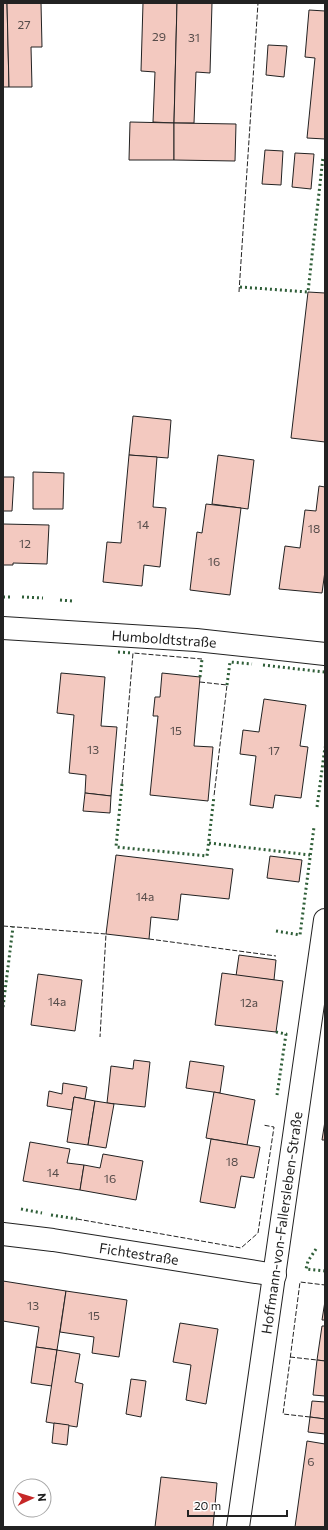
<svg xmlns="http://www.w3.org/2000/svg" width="328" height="1530" font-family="Commissioner,sans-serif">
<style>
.building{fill:#f3c9c0;stroke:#222}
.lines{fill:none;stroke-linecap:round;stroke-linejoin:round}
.minor-casing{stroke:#222;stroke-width:24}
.minor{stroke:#fff;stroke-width:22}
.hedge{stroke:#2f5e38;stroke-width:3;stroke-dasharray:2 3;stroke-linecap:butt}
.fence{stroke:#222;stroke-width:1;stroke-dasharray:5 2;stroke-linecap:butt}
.labels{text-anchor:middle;stroke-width:3;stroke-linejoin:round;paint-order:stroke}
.number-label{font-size:12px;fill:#564c4a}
.street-label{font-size:14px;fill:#222;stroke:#fff}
</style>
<rect width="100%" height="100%" fill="#fff"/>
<g class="building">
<polygon points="3,3 7,3 9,87 3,87"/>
<polygon points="7,3 41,3 42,47 31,47 32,87 9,87"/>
<polygon points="143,3 177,3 174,123 153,122 155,72 141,71"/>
<polygon points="177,3 212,3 210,73 196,72 194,123 174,123"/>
<polygon points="309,10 325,11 325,139 307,138 315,58 305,57"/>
<polygon points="268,45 287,46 284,77 266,75"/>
<polygon points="130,122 174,123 174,160 129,160"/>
<polygon points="174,123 236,124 235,161 174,160"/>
<polygon points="265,150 283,151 281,185 262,184"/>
<polygon points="295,153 314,154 311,189 292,187"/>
<polygon points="308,292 325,293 325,442 291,438"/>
<polygon points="133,416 171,420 168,458 129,455"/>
<polygon points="129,455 157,457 153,507 166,508 160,567 144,565 142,586 103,582 107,542 121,543"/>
<polygon points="218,455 254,460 248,509 212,504"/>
<polygon points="33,472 64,473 63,509 33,509"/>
<polygon points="3,477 14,477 12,511 3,511"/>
<polygon points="319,486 325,487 325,571 322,593 279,589 285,546 300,548 305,510 316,511"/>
<polygon points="206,504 241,508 230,595 190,590 197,532 202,533"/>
<polygon points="3,524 49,525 47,564 13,563 13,565 3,565"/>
<polygon points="61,673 105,677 101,726 117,727 111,796 85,793 86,775 69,773 74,715 57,713"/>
<polygon points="162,673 200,677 194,746 213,747 208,801 150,795 158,716 153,716 155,697 160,697"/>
<polygon points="264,699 306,705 300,746 308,747 301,798 275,795 273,808 250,805 256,756 240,754 243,730 259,732"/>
<polygon points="85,793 111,796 110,813 83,811"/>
<polygon points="116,855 233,869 229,899 181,894 178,920 151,917 149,939 106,934"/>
<polygon points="270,856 302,860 299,882 267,878"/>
<polygon points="239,955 276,960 274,980 236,976"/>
<polygon points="222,973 283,981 276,1032 215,1025"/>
<polygon points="38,974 82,980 75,1031 31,1025"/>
<polygon points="134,1060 150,1062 145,1107 107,1103 111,1066 133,1069"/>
<polygon points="190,1061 224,1066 220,1093 186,1088"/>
<polygon points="63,1083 87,1087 85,1099 74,1097 72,1110 47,1106 49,1091 62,1094"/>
<polygon points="214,1092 255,1100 247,1145 206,1138"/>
<polygon points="74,1097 95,1101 88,1145 67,1142"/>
<polygon points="95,1101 114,1104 106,1148 88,1145"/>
<polygon points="325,1121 325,1140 322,1140"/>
<polygon points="211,1139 260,1147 254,1178 241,1176 235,1208 200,1202"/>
<polygon points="30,1142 70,1149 67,1163 84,1165 80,1190 23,1181"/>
<polygon points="103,1154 143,1161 136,1200 80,1190 84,1165 100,1168"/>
<polygon points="3,1281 66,1291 57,1350 36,1347 39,1327 3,1321"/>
<polygon points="66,1291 127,1300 119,1357 92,1353 94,1337 60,1332"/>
<polygon points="325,1301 325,1320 322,1320"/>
<polygon points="180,1323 218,1329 206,1404 186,1400 191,1365 173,1362"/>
<polygon points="322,1326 325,1326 325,1361 317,1360"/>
<polygon points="36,1347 57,1350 52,1386 31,1383"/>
<polygon points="57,1350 80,1354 75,1382 83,1384 77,1427 46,1422"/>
<polygon points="317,1360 325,1361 325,1396 313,1395"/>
<polygon points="131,1379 146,1381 141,1417 126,1414"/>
<polygon points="312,1401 325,1402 325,1419 310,1417"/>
<polygon points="310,1417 325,1419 325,1434 308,1432"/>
<polygon points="54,1423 69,1425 67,1445 52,1443"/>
<polygon points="307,1441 325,1444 325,1527 295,1527"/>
<polygon points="161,1477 217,1483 213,1527 155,1527"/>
</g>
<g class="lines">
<g class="minor-casing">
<g id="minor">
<polyline points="3,628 196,640 325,654"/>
<polyline points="3,1234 53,1240 275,1275"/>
<polyline points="238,1527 325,920"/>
</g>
</g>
<use href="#minor" class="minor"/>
<g class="hedge">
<polyline points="240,287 308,292 323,157"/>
<polyline points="3,597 10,597"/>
<polyline points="22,597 43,598"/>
<polyline points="60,600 72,601"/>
<polyline points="118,652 133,653"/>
<polyline points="263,665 324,672 325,674"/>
<polyline points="200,677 202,659"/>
<polyline points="227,685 230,662 252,664"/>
<polyline points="122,784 116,847 207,856 214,796"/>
<polyline points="317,807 325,747"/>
<polyline points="209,843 310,855"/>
<polyline points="276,931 300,935 314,827"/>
<polyline points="3,1007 13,927"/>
<polyline points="276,1032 286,1034 277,1095"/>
<polyline points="21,1209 42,1213"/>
<polyline points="51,1215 77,1219"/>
<polyline points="316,1249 308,1261 306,1269 325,1271"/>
</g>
<g class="fence">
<polyline points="239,292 258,3"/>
<polyline points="200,682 227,685 214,796"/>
<polyline points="122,784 133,653 202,659"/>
<polyline points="3,926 106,934 100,1037"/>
<polyline points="149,939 276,956"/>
<polyline points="77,1219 241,1248 258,1233 274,1127 263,1125"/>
<polyline points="290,1357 317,1360"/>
<polyline points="310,1417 283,1414 300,1282 325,1285"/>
</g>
</g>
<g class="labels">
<g class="number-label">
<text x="24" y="29">27</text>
<text x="159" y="41">29</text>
<text x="194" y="42">31</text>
<text x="143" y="529">14</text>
<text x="314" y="533">18</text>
<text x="25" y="548">12</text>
<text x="214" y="566">16</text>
<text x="176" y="735">15</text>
<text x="93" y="754">13</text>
<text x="274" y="755">17</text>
<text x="145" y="901">14a</text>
<text x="57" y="1006">14a</text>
<text x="249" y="1007">12a</text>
<text x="232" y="1166">18</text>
<text x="53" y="1177">14</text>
<text x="110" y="1183">16</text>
<text x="33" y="1310">13</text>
<text x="94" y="1320">15</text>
<text x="311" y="1466">6</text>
</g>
<g class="street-label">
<text transform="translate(164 639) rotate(4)" y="5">Humboldtstraße</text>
<text transform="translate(282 1223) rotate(-82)" y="5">Hoffmann-von-Fallersleben-Straße</text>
<text transform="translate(139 1254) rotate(9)" y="5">Fichtestraße</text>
</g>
</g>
<rect width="328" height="1530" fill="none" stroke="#222222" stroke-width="8"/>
<g transform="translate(32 1498) rotate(86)"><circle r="19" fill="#ffffff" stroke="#a7a7a7"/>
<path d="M0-3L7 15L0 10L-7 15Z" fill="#c62828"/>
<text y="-6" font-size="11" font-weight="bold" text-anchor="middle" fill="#222222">N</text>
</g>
<path d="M188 1510v6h99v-6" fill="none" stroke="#222222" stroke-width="2"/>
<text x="194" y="1510" font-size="12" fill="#222222" stroke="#ffffff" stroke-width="3" paint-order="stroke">20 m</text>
</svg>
